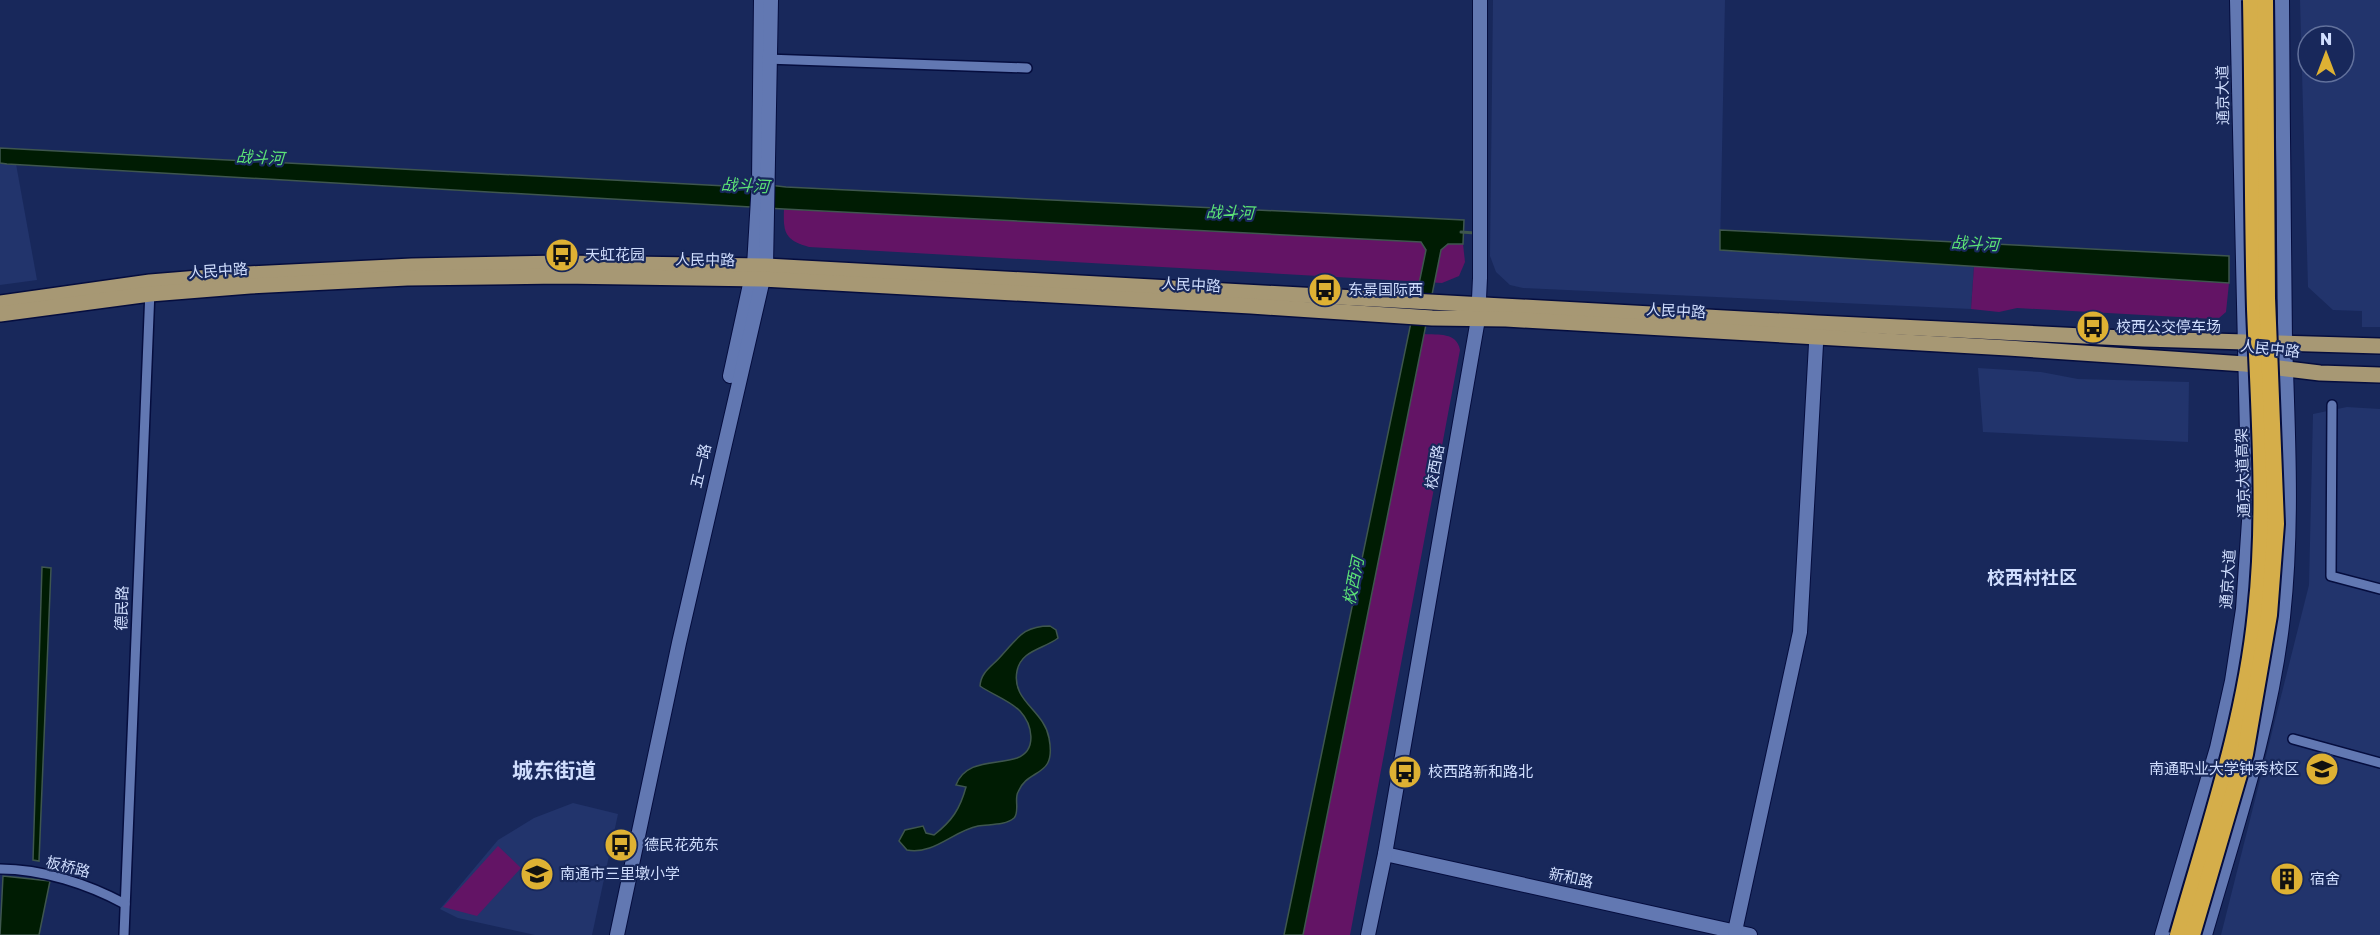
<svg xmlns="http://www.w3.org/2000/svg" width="2380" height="935" font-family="'Golos Text','Noto Sans SC',sans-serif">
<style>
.built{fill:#22346c;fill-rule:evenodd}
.green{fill:#631465}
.water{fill:#001c03;stroke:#3e564e;stroke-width:1.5}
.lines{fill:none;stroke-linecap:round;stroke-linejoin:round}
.stream{stroke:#3e564e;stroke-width:3}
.street-casing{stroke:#050d3e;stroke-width:12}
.secondary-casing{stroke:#050d3e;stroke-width:16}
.primary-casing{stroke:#050d3e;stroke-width:18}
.street{stroke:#6278b2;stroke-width:9}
.secondary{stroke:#6278b2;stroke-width:14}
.primary{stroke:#a79874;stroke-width:15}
.highway-bridge-casing{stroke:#050d3e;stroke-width:20;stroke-linecap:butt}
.highway-bridge{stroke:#d5ae4a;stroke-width:16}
.labels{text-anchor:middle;stroke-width:4.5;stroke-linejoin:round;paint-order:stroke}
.street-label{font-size:15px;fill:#d0defe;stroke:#18285b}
.poi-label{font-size:15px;fill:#d0defe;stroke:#18285b;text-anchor:start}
.water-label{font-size:16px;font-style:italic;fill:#5ce376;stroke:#18285b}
.quarter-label{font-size:18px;font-weight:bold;fill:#d0defe;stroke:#18285b}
.district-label{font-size:21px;font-weight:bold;fill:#d0defe;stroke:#18285b}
</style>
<rect width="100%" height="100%" fill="#18285b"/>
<g class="built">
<polygon points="1493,0 1725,0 1720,250 1974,266 1971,309 1523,288 1510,285 1496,272 1490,256"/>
<path d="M2300,0H2380V327H2362V311L2333,310L2308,287ZM2308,36H2344V72H2308Z"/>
<polygon points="0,163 16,164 37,280 0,285"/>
<polygon points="1978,368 2041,372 2078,379 2189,382 2188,442 1983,432"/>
<polygon points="2347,407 2380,409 2380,935 2221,935 2309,585 2313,414"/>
<polygon points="573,803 618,814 592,935 535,935 458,918 440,909 498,840 534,818"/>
</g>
<g class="green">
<path d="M784,209L1463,244L1465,262L1459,276L1442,283L809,247C785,240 783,233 784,209Z"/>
<polygon points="1974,266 2229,283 2226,312 2219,318 2214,319 2017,308 1999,312 1971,309"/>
<path d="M1424,334C1438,335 1457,332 1460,350L1350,935H1303Z"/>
<polygon points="498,846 521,868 477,916 443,907"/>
</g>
<g class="water">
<polygon points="0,148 726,186 742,182 786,187 1464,220 1463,244 1448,244 1441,250 1303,935 1284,935 1426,250 1421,242 784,209 7,164 0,163"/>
<polygon points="1720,230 2229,256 2229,283 1720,250"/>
<polygon points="42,567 51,568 39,861 33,860"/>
<path d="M1050,626L1056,630L1058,638C1044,649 1021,650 1017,671C1011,701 1044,710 1049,738C1057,779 1028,767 1018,792C1014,799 1020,812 1014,818C1005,826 989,824 978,826C953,831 934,855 907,850L899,841L905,830L923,826L926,833L934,835C952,821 960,809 966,787L956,785C966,759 996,765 1017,758C1038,750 1032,724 1020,711C1009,700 993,695 980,686C981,671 993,666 1002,655C1018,638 1023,626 1050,626Z"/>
<polygon points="3,876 50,881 39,935 0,935"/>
</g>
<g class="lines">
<polyline class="stream" points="1461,232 1475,233"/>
<g class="street-casing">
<g id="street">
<polyline points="766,59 1027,68"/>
<polyline points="2332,405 2331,576 2380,589"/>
<polyline points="2293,739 2380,763"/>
<path d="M0,869C42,869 88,884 125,904"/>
<polyline points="124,935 150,290"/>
</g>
</g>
<g class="secondary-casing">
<g id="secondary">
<polyline points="730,376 754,266 759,182 761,0"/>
<polyline points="1385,854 1750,935"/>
<polyline points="1735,931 1800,632 1817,326"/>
<polyline points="617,935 679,643 766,266 771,0"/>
<polyline points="1368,935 1385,854 1478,319 1480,278 1480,0"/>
<polyline points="2162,935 2217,748 2232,681 2243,609 2249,521 2237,0"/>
<path d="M2205,935C2235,831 2271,726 2283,617C2293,525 2288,434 2285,342C2283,228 2283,114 2282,0"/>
</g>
</g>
<g class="primary-casing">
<g id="primary">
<polyline points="0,303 150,282 248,274 412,266 562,263 766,266 1817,323 2144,339 2380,346"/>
<polyline points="0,314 150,294 250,286 407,278 561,276 762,279 1251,306 1432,318 1506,319 2008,348 2245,364 2320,373 2380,375"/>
</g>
</g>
<use href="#street" class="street"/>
<use href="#secondary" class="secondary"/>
<use href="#primary" class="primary"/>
<g class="highway-bridge-casing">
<g id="highway-bridge">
<path d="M2178,935C2208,829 2245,723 2256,612C2267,512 2259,410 2255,309C2252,206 2253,103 2251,0"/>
<polyline points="2192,935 2245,754 2269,615 2276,524 2267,298 2265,0"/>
</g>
</g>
<use href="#highway-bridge" class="highway-bridge"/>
</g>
<defs>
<g id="bus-disc" transform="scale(1.725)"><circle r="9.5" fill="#deb133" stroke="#18285b"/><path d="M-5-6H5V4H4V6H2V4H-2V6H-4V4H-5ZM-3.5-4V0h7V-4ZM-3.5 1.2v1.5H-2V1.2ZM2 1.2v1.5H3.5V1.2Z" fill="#111"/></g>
<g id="university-disc" transform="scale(1.725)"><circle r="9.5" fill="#deb133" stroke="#18285b"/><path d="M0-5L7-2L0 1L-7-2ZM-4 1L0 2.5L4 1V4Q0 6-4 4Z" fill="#111"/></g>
<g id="school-disc" transform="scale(1.725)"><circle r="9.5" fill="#deb133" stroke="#18285b"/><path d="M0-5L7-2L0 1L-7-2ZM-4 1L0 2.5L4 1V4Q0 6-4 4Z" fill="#111"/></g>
<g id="building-disc" transform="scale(1.725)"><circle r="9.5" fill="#deb133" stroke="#18285b"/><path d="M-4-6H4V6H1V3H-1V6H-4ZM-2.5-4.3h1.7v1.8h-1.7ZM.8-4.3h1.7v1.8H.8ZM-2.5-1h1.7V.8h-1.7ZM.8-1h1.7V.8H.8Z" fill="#111"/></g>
</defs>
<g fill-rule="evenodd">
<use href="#bus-disc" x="562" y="255"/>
<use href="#bus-disc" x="1325" y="290"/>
<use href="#bus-disc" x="2093" y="327"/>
<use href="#university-disc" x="2322" y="769"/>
<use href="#bus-disc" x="1405" y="772"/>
<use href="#bus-disc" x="621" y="845"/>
<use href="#school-disc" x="537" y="874"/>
<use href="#building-disc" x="2287" y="879"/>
</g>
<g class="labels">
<g class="street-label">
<text transform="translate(2223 95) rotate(-91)" y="5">通京大道</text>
<text transform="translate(705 260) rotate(1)" y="5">人民中路</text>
<text transform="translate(218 271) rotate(-4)" y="5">人民中路</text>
<text transform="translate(1191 285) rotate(3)" y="5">人民中路</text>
<text transform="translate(1676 311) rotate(3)" y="5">人民中路</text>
<text transform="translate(2270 349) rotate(6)" y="5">人民中路</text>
<text transform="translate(701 466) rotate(-77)" y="5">五一路</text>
<text transform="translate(1435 467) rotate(-80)" y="5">校西路</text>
<text transform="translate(2243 473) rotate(-92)" y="5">通京大道高架</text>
<text transform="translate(2228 579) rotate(-86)" y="5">通京大道</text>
<text transform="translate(122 608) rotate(-88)" y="5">德民路</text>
<text transform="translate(68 867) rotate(14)" y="5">板桥路</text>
<text transform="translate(1571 878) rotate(12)" y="5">新和路</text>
</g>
<g class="poi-label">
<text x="585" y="260">天虹花园</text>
<text x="1348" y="295">东景国际西</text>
<text x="2116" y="332">校西公交停车场</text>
<text x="2299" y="774" text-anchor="end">南通职业大学钟秀校区</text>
<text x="1428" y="777">校西路新和路北</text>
<text x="644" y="850">德民花苑东</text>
<text x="560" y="879">南通市三里墩小学</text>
<text x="2310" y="884">宿舍</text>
</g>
<g class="water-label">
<text transform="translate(260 157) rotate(3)" y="6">战斗河</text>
<text transform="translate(745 185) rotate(3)" y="6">战斗河</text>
<text transform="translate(1230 212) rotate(2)" y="6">战斗河</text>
<text transform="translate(1975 243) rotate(3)" y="6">战斗河</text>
<text transform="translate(1353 581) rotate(-79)" y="6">校西河</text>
</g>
<g class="quarter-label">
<text x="2032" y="584">校西村社区</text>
</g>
<g class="district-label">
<text x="554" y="778">城东街道</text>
</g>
</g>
<g transform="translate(2326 54)"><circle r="28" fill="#18285b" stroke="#62719c" stroke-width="1.5"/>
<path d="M0-4.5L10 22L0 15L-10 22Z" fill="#deb133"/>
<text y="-9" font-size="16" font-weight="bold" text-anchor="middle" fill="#d0defe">N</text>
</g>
</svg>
